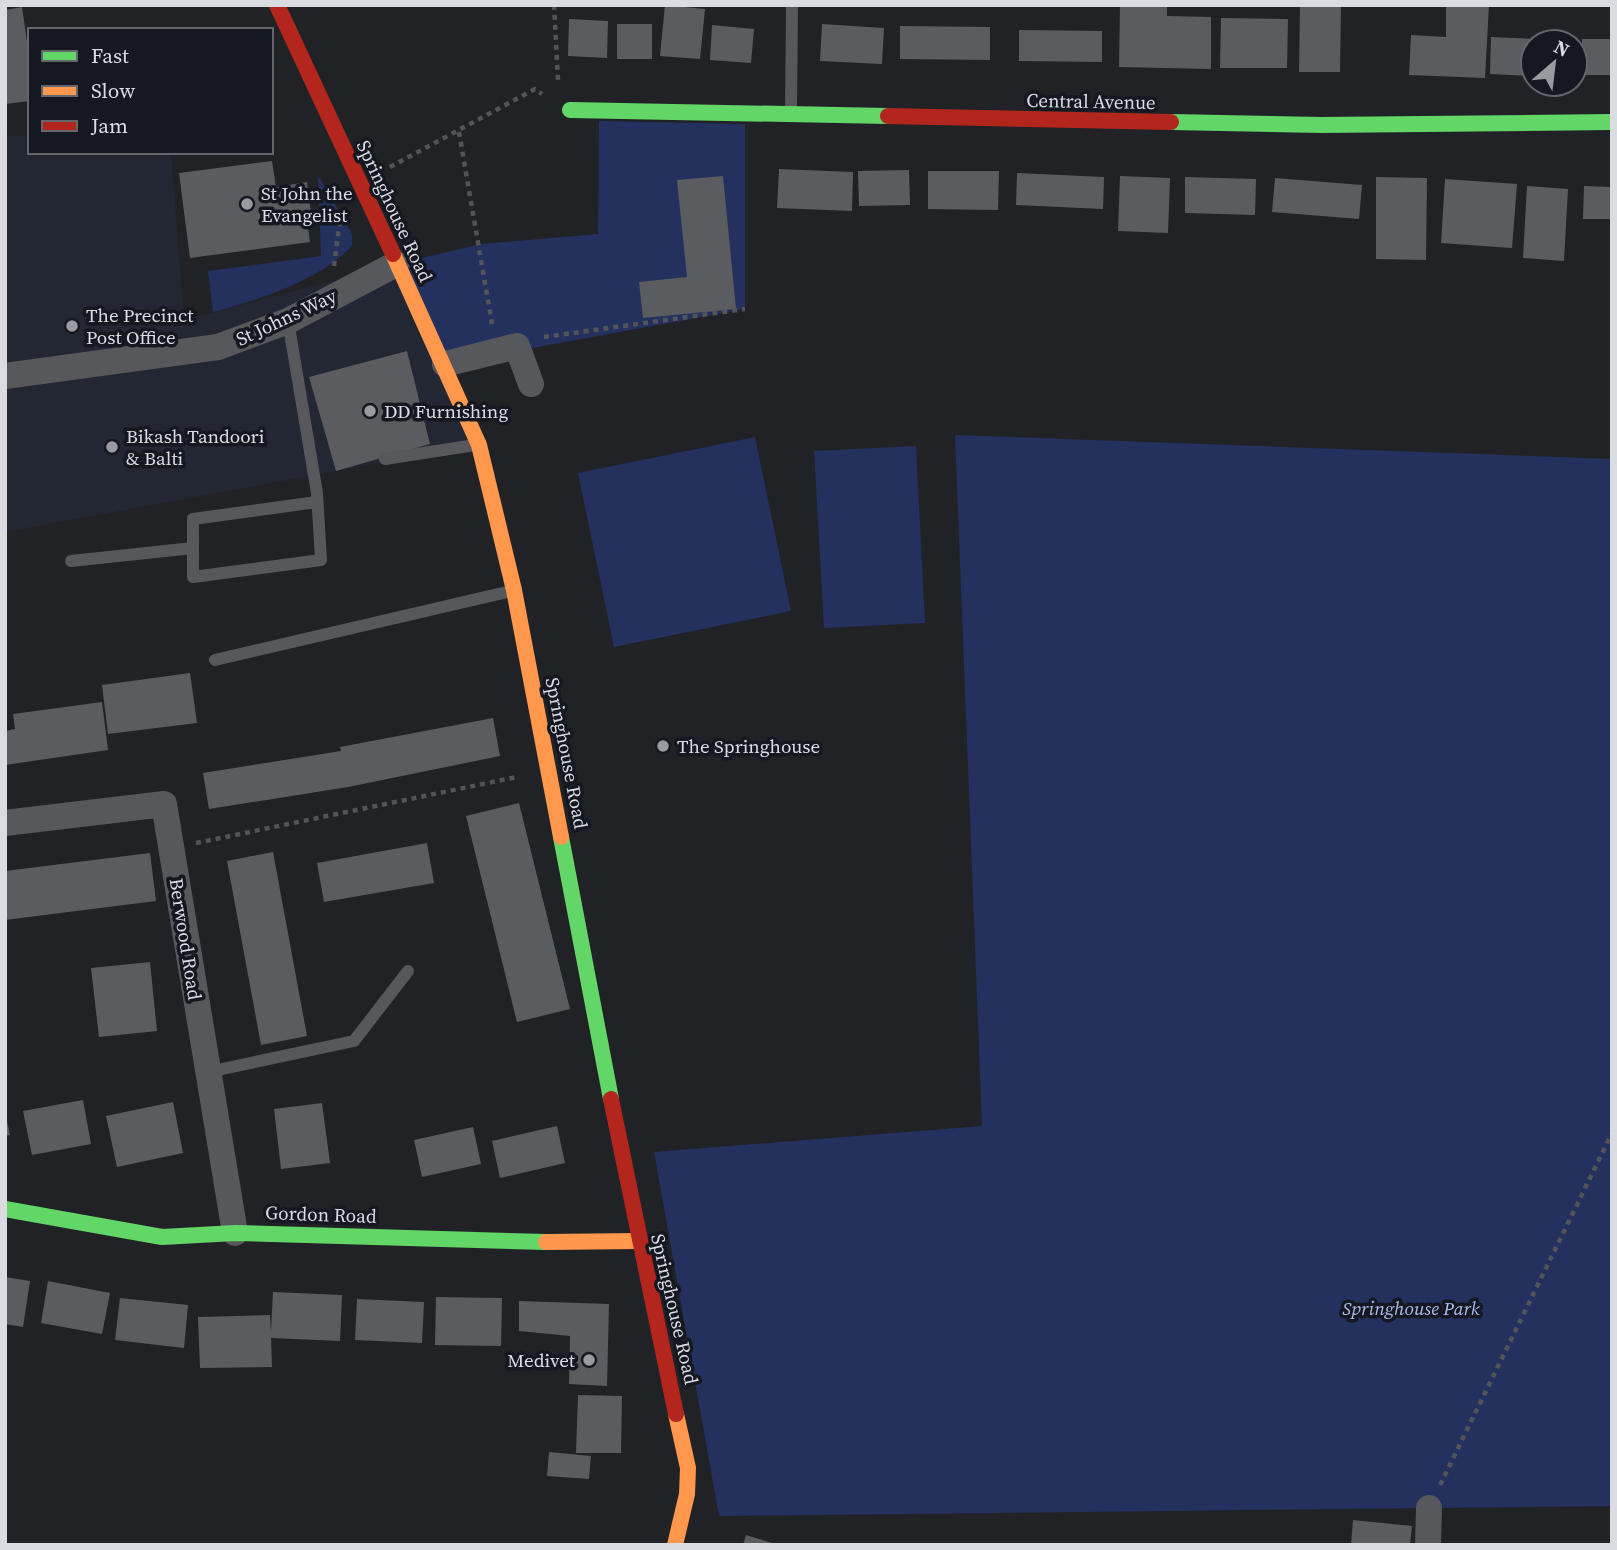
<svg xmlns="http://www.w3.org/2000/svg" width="1617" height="1550" font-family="'Source Serif 4',serif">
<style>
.built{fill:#232633}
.green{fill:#24315e}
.building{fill:#5b5c5f}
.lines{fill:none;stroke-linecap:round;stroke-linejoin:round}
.path{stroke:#535457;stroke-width:4.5;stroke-dasharray:5 5;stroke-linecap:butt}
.lane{stroke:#56585b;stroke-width:12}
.street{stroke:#56585b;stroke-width:26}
.fast{stroke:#63d668;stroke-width:16}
.slow{stroke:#ff974d;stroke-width:16}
.jam{stroke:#b3261e;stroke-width:16}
.poi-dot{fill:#999ba0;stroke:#151820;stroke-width:2.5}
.labels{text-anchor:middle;stroke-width:7;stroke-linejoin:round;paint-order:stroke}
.street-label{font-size:19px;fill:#dadce2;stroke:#151820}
.poi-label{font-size:19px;fill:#dadce2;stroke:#151820;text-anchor:start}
.park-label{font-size:19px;font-style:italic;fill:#abbdf1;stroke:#151820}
</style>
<rect width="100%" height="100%" fill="#212226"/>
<polygon class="built" points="30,135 30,152 171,152 184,320 396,264 479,445 5,532 5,136"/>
<g class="green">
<polygon points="599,121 745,124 745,309 445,364 396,264 481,244 598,234"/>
<path d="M318,175L352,234V246C319,281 258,300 213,312L208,271L321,256Z"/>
<polygon points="955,435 1612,459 1612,1506 719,1516 654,1152 982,1126"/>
<polygon points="755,437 791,611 614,647 578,473"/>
<polygon points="916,446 925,623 824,628 814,451"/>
</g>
<g class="building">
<polygon points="665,5 705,9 700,59 660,56"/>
<polygon points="1120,5 1167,5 1167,16 1211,17 1211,69 1119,67"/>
<polygon points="1300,5 1341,5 1340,72 1299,72"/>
<polygon points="1446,5 1489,5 1485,78 1409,75 1411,35 1446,37"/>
<polygon points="22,7 30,63 30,101 5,104 5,10"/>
<polygon points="1221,18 1288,19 1287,68 1220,68"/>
<polygon points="569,19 608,21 607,58 568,56"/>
<rect x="617" y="24" width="35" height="35"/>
<polygon points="822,24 884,28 882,64 820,61"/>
<polygon points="712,25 754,29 751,63 710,60"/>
<polygon points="900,26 990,27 990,60 900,59"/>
<polygon points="1019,30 1102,31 1102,62 1019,61"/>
<polygon points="1491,37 1560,40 1560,42 1533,42 1533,76 1490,74"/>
<rect x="1582" y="39" width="30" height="36"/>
<polygon points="272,161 276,187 307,182 312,221 307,221 310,242 190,258 179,173"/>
<polygon points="779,169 853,172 852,211 777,208"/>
<polygon points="909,170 910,205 859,206 858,171"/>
<polygon points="928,171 999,171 998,210 928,209"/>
<polygon points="1017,173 1104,177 1103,209 1016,205"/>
<polygon points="723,176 736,309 643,318 639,282 687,277 677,180"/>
<polygon points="1120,176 1170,178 1168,233 1118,231"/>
<polygon points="1185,177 1256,179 1255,215 1185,213"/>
<polygon points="1376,177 1427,178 1426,260 1376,259"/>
<polygon points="1275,178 1362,185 1359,219 1272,212"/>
<polygon points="1445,179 1517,184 1512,248 1441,243"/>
<polygon points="1527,186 1568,189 1564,261 1523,258"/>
<polygon points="1584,186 1612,187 1612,219 1583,219"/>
<polygon points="407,351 430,444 336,471 309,377"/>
<polygon points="190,673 197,723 108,734 102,685"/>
<polygon points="102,702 108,750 5,765 5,731 15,729 13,714"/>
<polygon points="493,718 500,756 348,787 209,809 203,773 341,751 340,747"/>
<polygon points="519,803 570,1009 517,1022 466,816"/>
<polygon points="427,843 434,883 324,902 317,863"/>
<polygon points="273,852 307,1036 261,1045 227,861"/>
<polygon points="150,853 156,901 5,920 5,871"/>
<polygon points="150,962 157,1031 99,1037 91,968"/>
<polygon points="83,1100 91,1144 32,1155 23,1111"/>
<polygon points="173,1102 183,1153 117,1167 106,1116"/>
<polygon points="322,1103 330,1163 281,1169 274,1109"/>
<polygon points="5,1112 10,1135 5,1136"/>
<polygon points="557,1126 565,1163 500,1178 492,1141"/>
<polygon points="473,1127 481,1164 422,1177 414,1140"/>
<polygon points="5,1277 30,1281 23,1327 5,1324"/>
<polygon points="48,1281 110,1293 102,1334 41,1323"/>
<polygon points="273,1292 342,1295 340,1341 271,1338 272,1367 200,1368 198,1317 270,1315 271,1331"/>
<polygon points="436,1297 502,1298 501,1346 435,1345"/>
<polygon points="120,1298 188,1305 184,1348 115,1340"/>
<polygon points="357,1299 424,1302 422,1343 355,1340"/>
<polygon points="519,1301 609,1304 607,1386 569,1384 570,1336 519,1331"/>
<polygon points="578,1395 622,1396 621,1453 576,1453"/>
<polygon points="549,1452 591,1456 589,1479 547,1476"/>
<polygon points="1353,1520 1412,1526 1410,1545 1351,1545"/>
<polygon points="746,1535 775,1544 775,1545 743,1545"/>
</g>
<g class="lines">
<g class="path">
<polyline points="554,5 558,80"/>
<polyline points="459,132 492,324"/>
<polyline points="390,167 535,89 542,94"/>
<polyline points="334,266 340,219"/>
<polyline points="544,337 745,309"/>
<polyline points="196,843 517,777"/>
<polyline points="1440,1485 1612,1133"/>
</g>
<g class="lane">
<polyline points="791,110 792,5"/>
<polyline points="288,321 317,493 321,560 193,577 193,519 317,502"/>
<polyline points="385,459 475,445"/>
<polyline points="71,561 193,548"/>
<polyline points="215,660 511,591"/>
<polyline points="208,1072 354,1041 408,971"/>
</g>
<g class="street">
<polyline points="445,364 517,346 531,384"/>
<polyline points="5,376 218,347 288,321 396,264"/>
<polyline points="5,823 164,804 235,1233"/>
<polyline points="1428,1545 1429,1508"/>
</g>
<g class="fast">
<polyline points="570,110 888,116"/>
<polyline points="1171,122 1321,125 1612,122"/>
<polyline points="561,837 611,1099"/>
<polyline points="5,1209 162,1237 235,1233 546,1242"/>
</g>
<g class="slow">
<polyline points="393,254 479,445 514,590 561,837"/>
<polyline points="546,1242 638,1241"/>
<polyline points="675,1545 687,1494 688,1468 676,1414"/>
</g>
<g class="jam">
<polyline points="277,5 393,254"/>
<polyline points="888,116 1171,122"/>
<polyline points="611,1099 676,1414"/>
</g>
</g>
<g class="poi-dot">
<circle cx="247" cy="204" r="7"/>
<circle cx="72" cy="326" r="7"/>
<circle cx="370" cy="411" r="7"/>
<circle cx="112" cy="447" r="7"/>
<circle cx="663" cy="746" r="7"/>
<circle cx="589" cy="1360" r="7"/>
</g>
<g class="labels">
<g class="street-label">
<text transform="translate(1091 101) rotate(1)" y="7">Central Avenue</text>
<text transform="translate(395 211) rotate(65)" y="7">Springhouse Road</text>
<text transform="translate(286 317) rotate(-25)" y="7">St Johns Way</text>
<text transform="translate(567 753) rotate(79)" y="7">Springhouse Road</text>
<text transform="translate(186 939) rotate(81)" y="7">Berwood Road</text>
<text transform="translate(321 1214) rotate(2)" y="7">Gordon Road</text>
<text transform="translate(675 1309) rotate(77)" y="7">Springhouse Road</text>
</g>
<g class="poi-label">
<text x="261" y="200">St John the<tspan x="261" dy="22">Evangelist</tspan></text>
<text x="86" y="322">The Precinct<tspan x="86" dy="22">Post Office</tspan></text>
<text x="384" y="418">DD Furnishing</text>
<text x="126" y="443">Bikash Tandoori<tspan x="126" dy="22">&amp; Balti</tspan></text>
<text x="677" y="753">The Springhouse</text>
<text x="575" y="1367" text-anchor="end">Medivet</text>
</g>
<g class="park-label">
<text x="1411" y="1315">Springhouse Park</text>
</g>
</g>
<rect width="1617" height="1550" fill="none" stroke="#dadce2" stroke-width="14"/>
<rect x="28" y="28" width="245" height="126" fill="#151820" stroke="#64666e" stroke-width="2"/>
<rect x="42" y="51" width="35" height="10" fill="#63d668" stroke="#64666e" stroke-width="2"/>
<text x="91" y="63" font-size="21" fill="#dadce2">Fast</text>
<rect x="42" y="86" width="35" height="10" fill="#ff974d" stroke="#64666e" stroke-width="2"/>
<text x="91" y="98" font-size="21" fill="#dadce2">Slow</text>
<rect x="42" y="121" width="35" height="10" fill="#b3261e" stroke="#64666e" stroke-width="2"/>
<text x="91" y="133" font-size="21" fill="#dadce2">Jam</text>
<g transform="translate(1554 63) rotate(28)"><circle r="33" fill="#151820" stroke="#64666e" stroke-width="2"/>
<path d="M0-5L12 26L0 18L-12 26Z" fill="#999ba0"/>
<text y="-10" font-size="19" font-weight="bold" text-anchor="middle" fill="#dadce2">N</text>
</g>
</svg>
